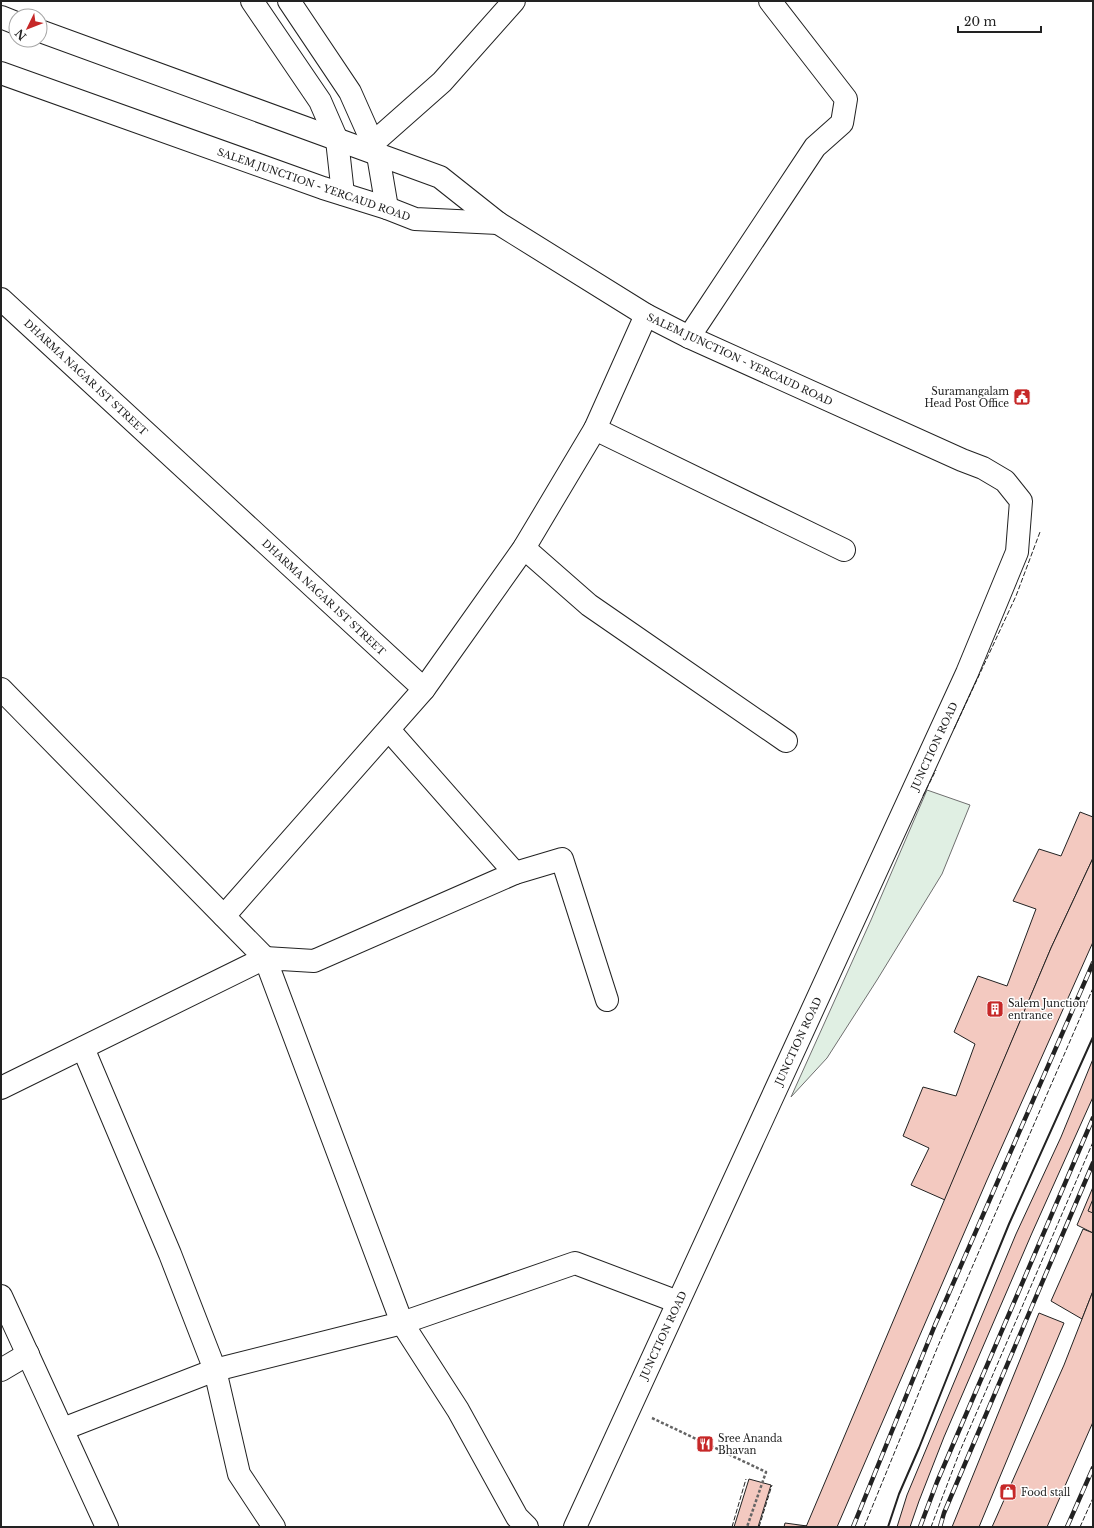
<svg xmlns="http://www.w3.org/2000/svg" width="1094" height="1528" font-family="'Libre Baskerville',serif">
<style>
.green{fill:#e0efe3;stroke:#6f6f6f}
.building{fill:#f3c9c0;stroke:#222}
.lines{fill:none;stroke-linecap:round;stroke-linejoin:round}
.minor-casing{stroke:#222;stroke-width:24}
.major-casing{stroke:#222;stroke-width:24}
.path{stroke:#646464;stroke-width:2.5;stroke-dasharray:3 2;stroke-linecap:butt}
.minor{stroke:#fff;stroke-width:22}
.major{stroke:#fff;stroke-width:22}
.rail-casing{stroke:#222;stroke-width:4.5}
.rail{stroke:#fff;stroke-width:3;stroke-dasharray:9;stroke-linecap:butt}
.fence{stroke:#222;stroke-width:1;stroke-dasharray:5 2;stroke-linecap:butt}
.wall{stroke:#222;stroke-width:2}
.labels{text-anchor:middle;stroke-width:3;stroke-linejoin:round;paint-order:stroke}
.street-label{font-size:10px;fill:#222;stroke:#fff}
.poi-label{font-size:10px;fill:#222;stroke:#fff;text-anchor:start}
</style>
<rect width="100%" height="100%" fill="#fff"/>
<polygon class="green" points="927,790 970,805 942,874 877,980 827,1058 791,1097 871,920"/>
<g class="building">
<polygon points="1080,812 1093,817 1093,858 1051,948 945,1200 911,1185 929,1148 903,1136 923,1087 956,1096 975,1044 954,1032 978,976 1007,986 1036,909 1013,901 1039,849 1061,856"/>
<polygon points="1093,858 1093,942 987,1180 837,1527 806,1527 1051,948"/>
<polygon points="1093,1059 1093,1097 1032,1233 944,1437 919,1501 910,1527 897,1527 907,1495 1016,1234 1061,1137"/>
<polygon points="1093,1187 1093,1233 1077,1225"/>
<polygon points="1093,1199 1093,1213 1088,1211"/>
<polygon points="1083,1229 1093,1233 1093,1291 1082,1319 1051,1301"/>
<polygon points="1093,1291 1093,1422 1047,1527 992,1527 1064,1365"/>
<polygon points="1039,1313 1064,1323 979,1527 952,1527"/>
<polygon points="749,1479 771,1485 758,1527 734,1527"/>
<polygon points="785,1523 807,1526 784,1527"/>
</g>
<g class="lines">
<g class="minor-casing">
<g id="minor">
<polyline points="373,143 442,82 514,1"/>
<polyline points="1,299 424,689 224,916"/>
<polyline points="689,337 815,147 842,123 846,99 770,1"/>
<polyline points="595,429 646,315"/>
<polyline points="524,548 589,605 786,741"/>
<polyline points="1,689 265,958 1,1088"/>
<polyline points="424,689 524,548 595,429 844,550"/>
<polyline points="389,730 515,873 314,961 265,958 402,1323 458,1410 517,1517 527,1527"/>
<polyline points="515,873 562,859 607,1000"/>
<polyline points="83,1048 170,1254 215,1370 239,1474 274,1527"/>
<polyline points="1,1296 107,1527"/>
<polyline points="1,1370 28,1354"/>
<polyline points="63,1429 215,1370 402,1323 575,1263 678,1302"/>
</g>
</g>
<g class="major-casing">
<g id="major">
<polyline points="252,1 320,101 337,140 343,194"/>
<polyline points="289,1 350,92 378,155 387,208"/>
<polyline points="1,17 16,23"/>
<polyline points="40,31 440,177 498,223 646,315 689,337 962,460 983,468 1005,481 1021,501 1017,552 967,673 575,1527"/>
<polyline points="1,73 323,188 387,208 415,219 498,223"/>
</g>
</g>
<polyline class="path" points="652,1418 766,1472 747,1527"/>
<use href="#minor" class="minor"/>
<use href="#major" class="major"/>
<g class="rail-casing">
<g id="rail">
<polyline points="853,1527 935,1325 1093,963"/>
<polyline points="920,1527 937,1482 1093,1118"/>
<polyline points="940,1527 944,1513 1093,1163"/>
<polyline points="1067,1527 1093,1468"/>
</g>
</g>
<use href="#rail" class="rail"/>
<g class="fence">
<polyline points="954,729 1016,596 1040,532"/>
<polyline points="923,796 936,770"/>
<polyline points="732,1527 746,1479"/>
<polyline points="759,1527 772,1485"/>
<polyline points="864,1527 938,1346 1093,988"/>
<polyline points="931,1527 960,1451 1093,1142"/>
<polyline points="1080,1527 1093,1498"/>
</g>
<polyline class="wall" points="888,1527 899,1494 919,1448 980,1295 1009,1224 1093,1037"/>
</g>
<defs>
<g id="civic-square" transform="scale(0.9)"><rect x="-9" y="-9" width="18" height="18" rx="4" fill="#c62828" stroke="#fff"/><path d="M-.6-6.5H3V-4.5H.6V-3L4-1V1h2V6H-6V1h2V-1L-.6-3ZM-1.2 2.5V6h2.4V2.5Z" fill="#fff"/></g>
<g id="building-square" transform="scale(0.9)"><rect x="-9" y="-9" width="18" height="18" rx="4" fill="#c62828" stroke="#fff"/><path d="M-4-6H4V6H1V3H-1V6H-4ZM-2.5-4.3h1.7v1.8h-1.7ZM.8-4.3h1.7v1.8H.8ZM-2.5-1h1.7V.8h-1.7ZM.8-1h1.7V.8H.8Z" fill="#fff"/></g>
<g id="restaurant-square" transform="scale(0.9)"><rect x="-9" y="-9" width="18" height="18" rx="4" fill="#c62828" stroke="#fff"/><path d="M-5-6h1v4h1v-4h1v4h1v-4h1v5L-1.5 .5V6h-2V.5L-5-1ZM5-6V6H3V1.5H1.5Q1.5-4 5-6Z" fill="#fff"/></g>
<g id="shop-square" transform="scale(0.9)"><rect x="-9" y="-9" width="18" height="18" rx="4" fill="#c62828" stroke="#fff"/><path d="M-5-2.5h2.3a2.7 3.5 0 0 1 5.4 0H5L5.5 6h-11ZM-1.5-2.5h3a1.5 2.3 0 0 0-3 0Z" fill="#fff"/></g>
</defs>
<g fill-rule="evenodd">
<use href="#civic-square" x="1022" y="397"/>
<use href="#building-square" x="995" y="1009"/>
<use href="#restaurant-square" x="705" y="1444"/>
<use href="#shop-square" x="1008" y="1492"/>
</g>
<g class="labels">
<g class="street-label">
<text transform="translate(314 184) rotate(19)" y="4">SALEM JUNCTION - YERCAUD ROAD</text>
<text transform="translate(740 359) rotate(25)" y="4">SALEM JUNCTION - YERCAUD ROAD</text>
<text transform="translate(86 377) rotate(43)" y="4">DHARMA NAGAR 1ST STREET</text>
<text transform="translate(324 597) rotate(43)" y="4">DHARMA NAGAR 1ST STREET</text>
<text transform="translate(934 746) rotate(-65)" y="4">JUNCTION ROAD</text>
<text transform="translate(798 1041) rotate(-65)" y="4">JUNCTION ROAD</text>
<text transform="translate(663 1335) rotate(-65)" y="4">JUNCTION ROAD</text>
</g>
<g class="poi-label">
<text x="1009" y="395" text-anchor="end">Suramangalam<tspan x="1009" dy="12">Head Post Office</tspan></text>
<text x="1008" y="1007">Salem Junction<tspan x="1008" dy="12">entrance</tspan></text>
<text x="718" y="1442">Sree Ananda<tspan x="718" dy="12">Bhavan</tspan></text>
<text x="1021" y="1496">Food stall</text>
</g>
</g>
<rect width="1094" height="1528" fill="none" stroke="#222222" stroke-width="4"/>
<g transform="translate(28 28) rotate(227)"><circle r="19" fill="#ffffff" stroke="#a7a7a7"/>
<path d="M0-3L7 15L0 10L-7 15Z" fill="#c62828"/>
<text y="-6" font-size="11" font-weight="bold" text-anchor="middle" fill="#222222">N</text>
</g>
<path d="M958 26v6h83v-6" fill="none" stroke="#222222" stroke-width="2"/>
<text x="964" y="26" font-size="12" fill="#222222" stroke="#ffffff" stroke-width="3" paint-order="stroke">20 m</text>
</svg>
